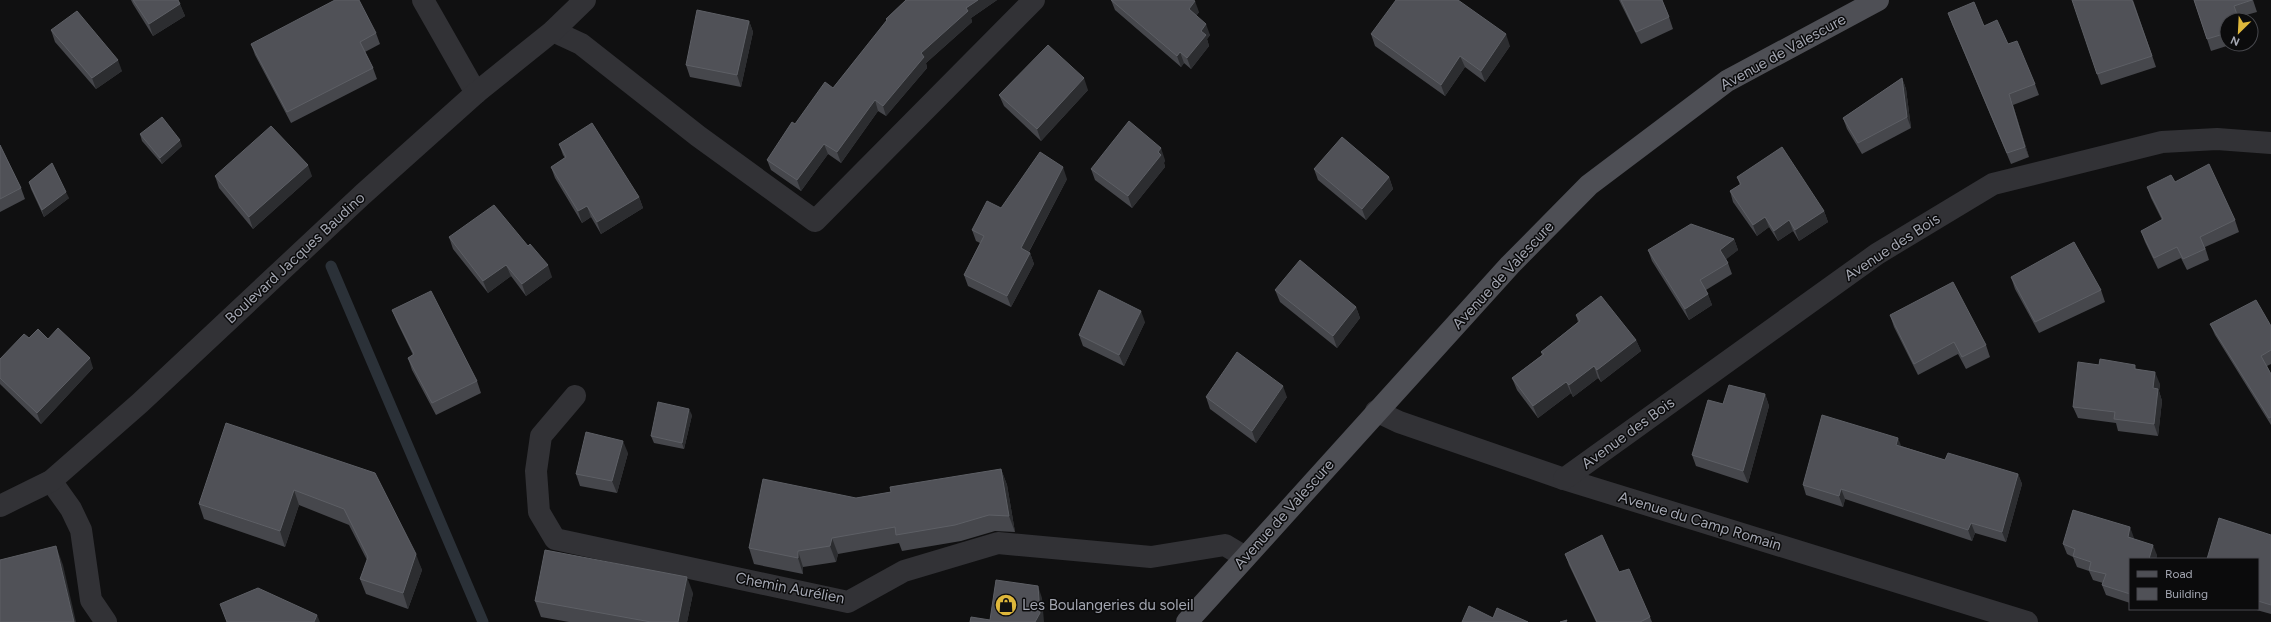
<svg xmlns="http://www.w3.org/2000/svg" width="2271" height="622" font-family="Figtree,sans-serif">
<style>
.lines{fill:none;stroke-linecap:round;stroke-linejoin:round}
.stream{stroke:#2b3138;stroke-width:11}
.minor{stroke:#323236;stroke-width:22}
.major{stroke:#4e4f55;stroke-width:22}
.wall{fill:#46474c}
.shaded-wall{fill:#2c2d30}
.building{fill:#505157;stroke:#5d5f65}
.labels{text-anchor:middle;stroke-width:3;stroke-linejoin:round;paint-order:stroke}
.street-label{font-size:15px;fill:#a3a6b1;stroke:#0b0b0c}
.poi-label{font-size:15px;fill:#a3a6b1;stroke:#0b0b0c;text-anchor:start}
</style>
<rect width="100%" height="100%" fill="#101011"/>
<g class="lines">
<polyline class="stream" points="331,266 483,622"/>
<g class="minor">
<polyline points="423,0 476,93"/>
<polyline points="553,31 581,44 698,136 815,221 1034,0"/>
<polyline points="575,396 541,436 536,471 539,512 555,539 848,602 904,571 998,543 1151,557 1225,545 1245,557"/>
<polyline points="1376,411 1399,422 1564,479 2027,622"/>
<polyline points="1564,479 1877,254 1993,184 2162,142 2217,139 2271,143"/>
<polyline points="51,481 71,509 81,530 91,600 106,622"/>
<polyline points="0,506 51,481 140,403 362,195 476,93 553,31 585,0"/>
</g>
<polyline class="major" points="1187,622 1510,265 1589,185 1727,81 1878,0"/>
</g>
<g class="wall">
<polygon points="131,0 178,0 185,16 153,36 133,4"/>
<polygon points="906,0 997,0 971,18 972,22 926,63 927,68 886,116 878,111 841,163 828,154 801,191 771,170 767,160 795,124 833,88 887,21 886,19"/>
<polygon points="1111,0 1199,12 1196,16 1210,35 1207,39 1209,46 1191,69 1184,63 1181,67 1115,10"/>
<polygon points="1619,0 1662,0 1669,17 1673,29 1641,44"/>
<polygon points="2133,0 2156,67 2101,85 2097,74"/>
<polygon points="2194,0 2253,0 2257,12 2239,17 2239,20 2227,20 2227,44 2233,44 2211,51"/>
<polygon points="1948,13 1984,26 2008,44 2035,84 2039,95 2013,105 2029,157 2011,164 1952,24"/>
<polygon points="749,21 753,32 741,87 690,77 686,65"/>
<polygon points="51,30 122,71 96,89 55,42"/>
<polygon points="376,33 380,44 365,52 373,68 377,79 291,123 255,55 251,44"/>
<polygon points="1371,34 1510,46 1485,82 1465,67 1445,96 1375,46"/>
<polygon points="1902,78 1906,89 1911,128 1862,154 1847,129 1843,118"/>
<polygon points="1088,90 1041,141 1004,106 999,95"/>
<polygon points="140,134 182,146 162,164 142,141"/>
<polygon points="559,144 639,197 643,208 601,234 591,217 582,223 555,178 551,167 565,158 563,155"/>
<polygon points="0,145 21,188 25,199 0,212"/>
<polygon points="1165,160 1164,163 1165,167 1132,208 1095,180 1091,169"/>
<polygon points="1314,169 1389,177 1393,189 1366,220 1318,180"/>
<polygon points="215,176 312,176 253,229 219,188"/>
<polygon points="1737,177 1824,211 1828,222 1799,241 1793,231 1778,241 1769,227 1757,236 1733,202 1730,191 1740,185"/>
<polygon points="1067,179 1029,252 1030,253 1034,264 1011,307 968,286 964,275 980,243 976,241 972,230 1001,208"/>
<polygon points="29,182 69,198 44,217 31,189"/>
<polygon points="2175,182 2235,220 2239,232 2205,247 2209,260 2187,270 2181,258 2158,269 2145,242 2141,231 2162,220 2151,198 2147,187"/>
<polygon points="449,237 552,277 526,296 511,276 488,293 453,249"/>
<polygon points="1734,239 1738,250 1726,259 1728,263 1732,274 1706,290 1712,305 1689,320 1652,261 1648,250"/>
<polygon points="2011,277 2101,290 2105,302 2039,333 2015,289"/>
<polygon points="1275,290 1356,307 1360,318 1337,348 1280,302"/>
<polygon points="392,310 477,381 481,393 436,415 412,370 408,358 413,355 397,322"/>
<polygon points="1576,315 1636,340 1641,351 1601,382 1598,378 1573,397 1571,393 1538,418 1517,390 1512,378 1542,355 1541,352 1578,322"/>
<polygon points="1890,315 1986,345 1990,357 1966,369 1958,354 1918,375 1894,327"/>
<polygon points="1145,322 1124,366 1083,346 1079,335"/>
<polygon points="2210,324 2271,326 2271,364 2267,366 2271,374 2271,425 2215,335"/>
<polygon points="29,338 48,339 93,368 41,424 0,384 0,359"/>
<polygon points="2099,365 2137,369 2160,384 2159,391 2162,401 2158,436 2118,431 2116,423 2078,418 2073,407"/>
<polygon points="1765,394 1769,406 1748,483 1696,466 1692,455 1723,404"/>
<polygon points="1206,397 1287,397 1256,443 1210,409"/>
<polygon points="692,415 684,449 654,443 651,436"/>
<polygon points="1901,446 1945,460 2018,474 2022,484 2006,542 1975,533 1972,541 1845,499 1843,507 1806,495 1803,485"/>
<polygon points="628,453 617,493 580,486 576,474"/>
<polygon points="1001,469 1007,485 1015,532 995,531 961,541 902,551 899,543 838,554 836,562 803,567 803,574 754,564 749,548 856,498 891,492"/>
<polygon points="375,473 422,570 408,609 366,594 360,579 367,560 349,525 299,505 285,547 204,519 199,504"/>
<polygon points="2130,527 2133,539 2157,555 2156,559 2130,559 2130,603 2106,595 2102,585 2103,583 2093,580 2089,571 2077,567 2073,557 2067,554 2063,544"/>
<polygon points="2271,535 2271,614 2253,609 2258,609 2258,559"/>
<polygon points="1565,554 1619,572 1650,617 1652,622 1596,622 1569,565"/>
<polygon points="693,593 687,622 569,622 541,617 535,601"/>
</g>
<g class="shaded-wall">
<polygon points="978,0 997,0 971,18 972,22 926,63 927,68 886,116 883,106 921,53 966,8"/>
<polygon points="1195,1 1199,12 1193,20 1189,9"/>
<polygon points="180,4 185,16 153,36 149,24"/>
<polygon points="749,21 753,32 741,87 737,75"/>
<polygon points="1206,24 1210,35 1207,39 1209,46 1191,69 1187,58 1201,31"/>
<polygon points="1506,34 1510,46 1485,82 1481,71"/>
<polygon points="1180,52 1184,63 1181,67 1177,56"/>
<polygon points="1460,56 1465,67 1445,96 1441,85"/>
<polygon points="118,60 122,71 96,89 92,78"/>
<polygon points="1084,78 1088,90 1041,141 1037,129"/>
<polygon points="1902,78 1906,89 1911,128 1907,117"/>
<polygon points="2009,94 2013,105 2029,157 2025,147"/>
<polygon points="875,100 878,111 841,163 837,152"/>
<polygon points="180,140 182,146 162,164 160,158"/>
<polygon points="824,144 828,154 801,191 797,180"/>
<polygon points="1161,148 1165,160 1164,163 1165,167 1132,208 1128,196 1158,152"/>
<polygon points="308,165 312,176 253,229 249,217"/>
<polygon points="1063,167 1067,179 1025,259 1021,248"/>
<polygon points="1389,177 1393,189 1366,220 1362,209"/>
<polygon points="66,192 69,198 44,217 42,210"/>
<polygon points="639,197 643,208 601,234 597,222"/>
<polygon points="587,206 591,217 582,223 578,211"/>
<polygon points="1824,211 1828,222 1799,241 1795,230"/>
<polygon points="1765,217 1769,227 1757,236 1753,225"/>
<polygon points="1789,220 1793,231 1778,241 1774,231"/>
<polygon points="1734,239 1738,250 1724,261 1720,250"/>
<polygon points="1030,253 1034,264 1011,307 1007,296"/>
<polygon points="506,265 511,276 488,293 483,281"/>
<polygon points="548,265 552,277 526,296 522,284"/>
<polygon points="1708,294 1712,305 1689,320 1685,309"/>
<polygon points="1356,307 1360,318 1337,348 1333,336"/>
<polygon points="1141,311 1145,322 1124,366 1119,355"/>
<polygon points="1636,340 1641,351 1601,382 1597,370"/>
<polygon points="90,358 93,368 41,424 37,413"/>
<polygon points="1594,366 1598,378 1573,397 1569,385"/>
<polygon points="2155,372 2160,384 2159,391 2162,401 2158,436 2154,424 2153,388"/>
<polygon points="1566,382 1571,393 1538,418 1533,406"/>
<polygon points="1283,386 1287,397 1256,443 1252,431"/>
<polygon points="1765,394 1769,406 1748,483 1743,471"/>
<polygon points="689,409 692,415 684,449 682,443"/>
<polygon points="1898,438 1902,448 1896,445"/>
<polygon points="623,441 628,453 617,493 612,481"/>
<polygon points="1001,469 1007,485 1015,532 1009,516"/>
<polygon points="2018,474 2022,484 2006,542 2002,532"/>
<polygon points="1841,489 1845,499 1843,507 1839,496"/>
<polygon points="294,490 299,505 285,547 280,531"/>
<polygon points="1971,523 1975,533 1972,541 1968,530"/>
<polygon points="2130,527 2134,538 2131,547 2128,537"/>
<polygon points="832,538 838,554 836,562 830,546"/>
<polygon points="2153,545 2157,555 2156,559 2149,559"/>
<polygon points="56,546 63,565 76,622 74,622"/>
<polygon points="798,551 803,567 803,574 798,558"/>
<polygon points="416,554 422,570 408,609 403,593"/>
<polygon points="687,577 693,593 687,622 678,622"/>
<polygon points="1038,586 1042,598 1044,622 1035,622"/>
<polygon points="317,615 320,622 314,622"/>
</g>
<g class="building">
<polygon points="133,0 178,0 180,4 149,24"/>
<polygon points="335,0 359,0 376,33 360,42 373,68 287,112 251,44"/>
<polygon points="906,0 978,0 966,8 968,11 921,53 924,57 883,106 875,100 837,152 824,144 797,180 767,160 792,122 795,124 825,82 833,88 887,20 886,19"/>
<polygon points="1111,0 1193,0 1195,1 1189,9 1206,24 1201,31 1206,35 1187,58 1180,52 1177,56"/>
<polygon points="1396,0 1458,0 1506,34 1481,71 1460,56 1441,85 1371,34"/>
<polygon points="1621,0 1662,0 1669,17 1636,32"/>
<polygon points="2072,0 2132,0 2152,56 2097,74"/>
<polygon points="2194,0 2252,0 2234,6 2239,20 2227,20 2227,33 2207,39"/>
<polygon points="1974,2 1984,26 1997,20 2008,44 2017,41 2035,84 2009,94 2025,147 2007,153 1948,13"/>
<polygon points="697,10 749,21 737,75 686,65"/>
<polygon points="77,11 118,60 92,78 51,30"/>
<polygon points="1048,45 1084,78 1037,129 999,95"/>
<polygon points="1902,78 1907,117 1858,143 1843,118"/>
<polygon points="162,117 180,140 160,158 140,134"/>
<polygon points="1129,121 1161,148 1158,152 1161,155 1128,196 1091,169"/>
<polygon points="592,123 639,197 597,222 587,206 578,211 551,167 566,157 559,144"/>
<polygon points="271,126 308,165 249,217 215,176"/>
<polygon points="1342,137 1389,177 1362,209 1314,169"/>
<polygon points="0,145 21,188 0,199"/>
<polygon points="1782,147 1824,211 1795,230 1789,220 1774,231 1765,217 1753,225 1730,191 1741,184 1737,177"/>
<polygon points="1040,152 1063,167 1021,248 1030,253 1007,296 964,275 984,236 972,230 987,201 1001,208"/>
<polygon points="52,163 66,192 42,210 29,182"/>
<polygon points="2209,164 2235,220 2200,237 2205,249 2183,259 2177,247 2154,258 2141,231 2163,219 2147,187 2171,175 2175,182"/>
<polygon points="494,205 528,246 530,244 548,265 522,284 506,265 483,281 449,237"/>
<polygon points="1691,224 1734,239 1720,250 1728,263 1700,280 1708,294 1685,309 1648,250"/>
<polygon points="2074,242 2101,290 2035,322 2011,277"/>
<polygon points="1300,260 1356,307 1333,336 1275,290"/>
<polygon points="1953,282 1986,345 1962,357 1954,342 1914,364 1890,315"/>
<polygon points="1099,290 1141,311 1119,355 1079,335"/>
<polygon points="431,291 477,381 432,403 408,358 414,354 392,310"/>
<polygon points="1601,296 1636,340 1597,370 1594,366 1569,385 1566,382 1533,406 1512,378 1544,354 1541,352 1580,321 1576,315"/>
<polygon points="2256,300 2271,326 2271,350 2261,356 2271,374 2271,417 2269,418 2210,324"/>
<polygon points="58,328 90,358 37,413 0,378 0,359 24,334 29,338 38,329 48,339"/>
<polygon points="1237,352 1283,386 1252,431 1206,397"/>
<polygon points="2100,359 2135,365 2135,369 2155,372 2153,388 2158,389 2154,424 2114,419 2115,412 2073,407 2078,362 2099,365"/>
<polygon points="1729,385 1765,394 1743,471 1692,455 1708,400 1723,404"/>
<polygon points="658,402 689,409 682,443 651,436"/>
<polygon points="1822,415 1898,438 1896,445 1945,460 1948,453 2018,474 2002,532 1971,523 1968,530 1841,489 1839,496 1803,485"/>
<polygon points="226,423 375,473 416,554 403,593 360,579 368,557 344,509 294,490 280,531 199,504"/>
<polygon points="586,432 623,441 612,481 576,474"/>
<polygon points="1001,469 1009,516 989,515 955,525 896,535 895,527 832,538 830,546 798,551 798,558 749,548 763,479 856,498 891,492 890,487"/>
<polygon points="2073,510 2130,527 2128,537 2153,545 2149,559 2130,559 2130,594 2102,585 2106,574 2089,570 2091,562 2073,556 2075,549 2063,544"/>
<polygon points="2219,518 2271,535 2271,605 2258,601 2258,559 2207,559"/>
<polygon points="1602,535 1619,572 1629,569 1650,617 1640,622 1597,622 1565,554"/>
<polygon points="56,546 74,622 0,622 0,560"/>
<polygon points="545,550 687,577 678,622 651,622 535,601"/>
<polygon points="996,580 1038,586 1040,613 1035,622 970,622 971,617 990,620"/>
<polygon points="258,588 317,615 314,622 227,622 220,604"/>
<polygon points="1469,606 1493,618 1497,608 1528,622 1462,622"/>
<polygon points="1567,620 1566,622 1560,622"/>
</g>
<defs>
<g id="shop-disc" transform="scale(1.15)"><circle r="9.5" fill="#deb73b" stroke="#0b0b0c"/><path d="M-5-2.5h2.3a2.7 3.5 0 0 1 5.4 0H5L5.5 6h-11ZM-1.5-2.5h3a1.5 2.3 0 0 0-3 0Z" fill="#111"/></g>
</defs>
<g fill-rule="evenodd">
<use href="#shop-disc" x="1006" y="605"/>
</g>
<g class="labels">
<g class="street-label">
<text transform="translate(1783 52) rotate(-29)" y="5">Avenue de Valescure</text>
<text transform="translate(1892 247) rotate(-33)" y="5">Avenue des Bois</text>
<text transform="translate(295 258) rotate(-43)" y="5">Boulevard Jacques Baudino</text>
<text transform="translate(1503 275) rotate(-47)" y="5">Avenue de Valescure</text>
<text transform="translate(1628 433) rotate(-36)" y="5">Avenue des Bois</text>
<text transform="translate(1284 514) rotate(-48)" y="5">Avenue de Valescure</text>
<text transform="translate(1700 521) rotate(17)" y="5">Avenue du Camp Romain</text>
<text transform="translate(790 588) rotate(11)" y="5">Chemin Aurélien</text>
</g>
<g class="poi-label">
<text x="1022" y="610">Les Boulangeries du soleil</text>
</g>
</g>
<rect x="2129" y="558" width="130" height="52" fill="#0b0b0c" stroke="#48494e"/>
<rect x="2137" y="571" width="20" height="6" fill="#4e4f55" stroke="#48494e"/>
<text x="2165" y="578" font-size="12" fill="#a3a6b1">Road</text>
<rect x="2137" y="588" width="20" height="12" fill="#505157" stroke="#48494e"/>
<text x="2165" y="598" font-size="12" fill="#a3a6b1">Building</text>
<g transform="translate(2239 32) rotate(204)"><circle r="19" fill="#0b0b0c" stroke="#48494e"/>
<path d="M0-3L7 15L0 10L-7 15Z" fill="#deb73b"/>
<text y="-6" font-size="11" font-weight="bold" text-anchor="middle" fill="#a3a6b1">N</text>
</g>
</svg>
